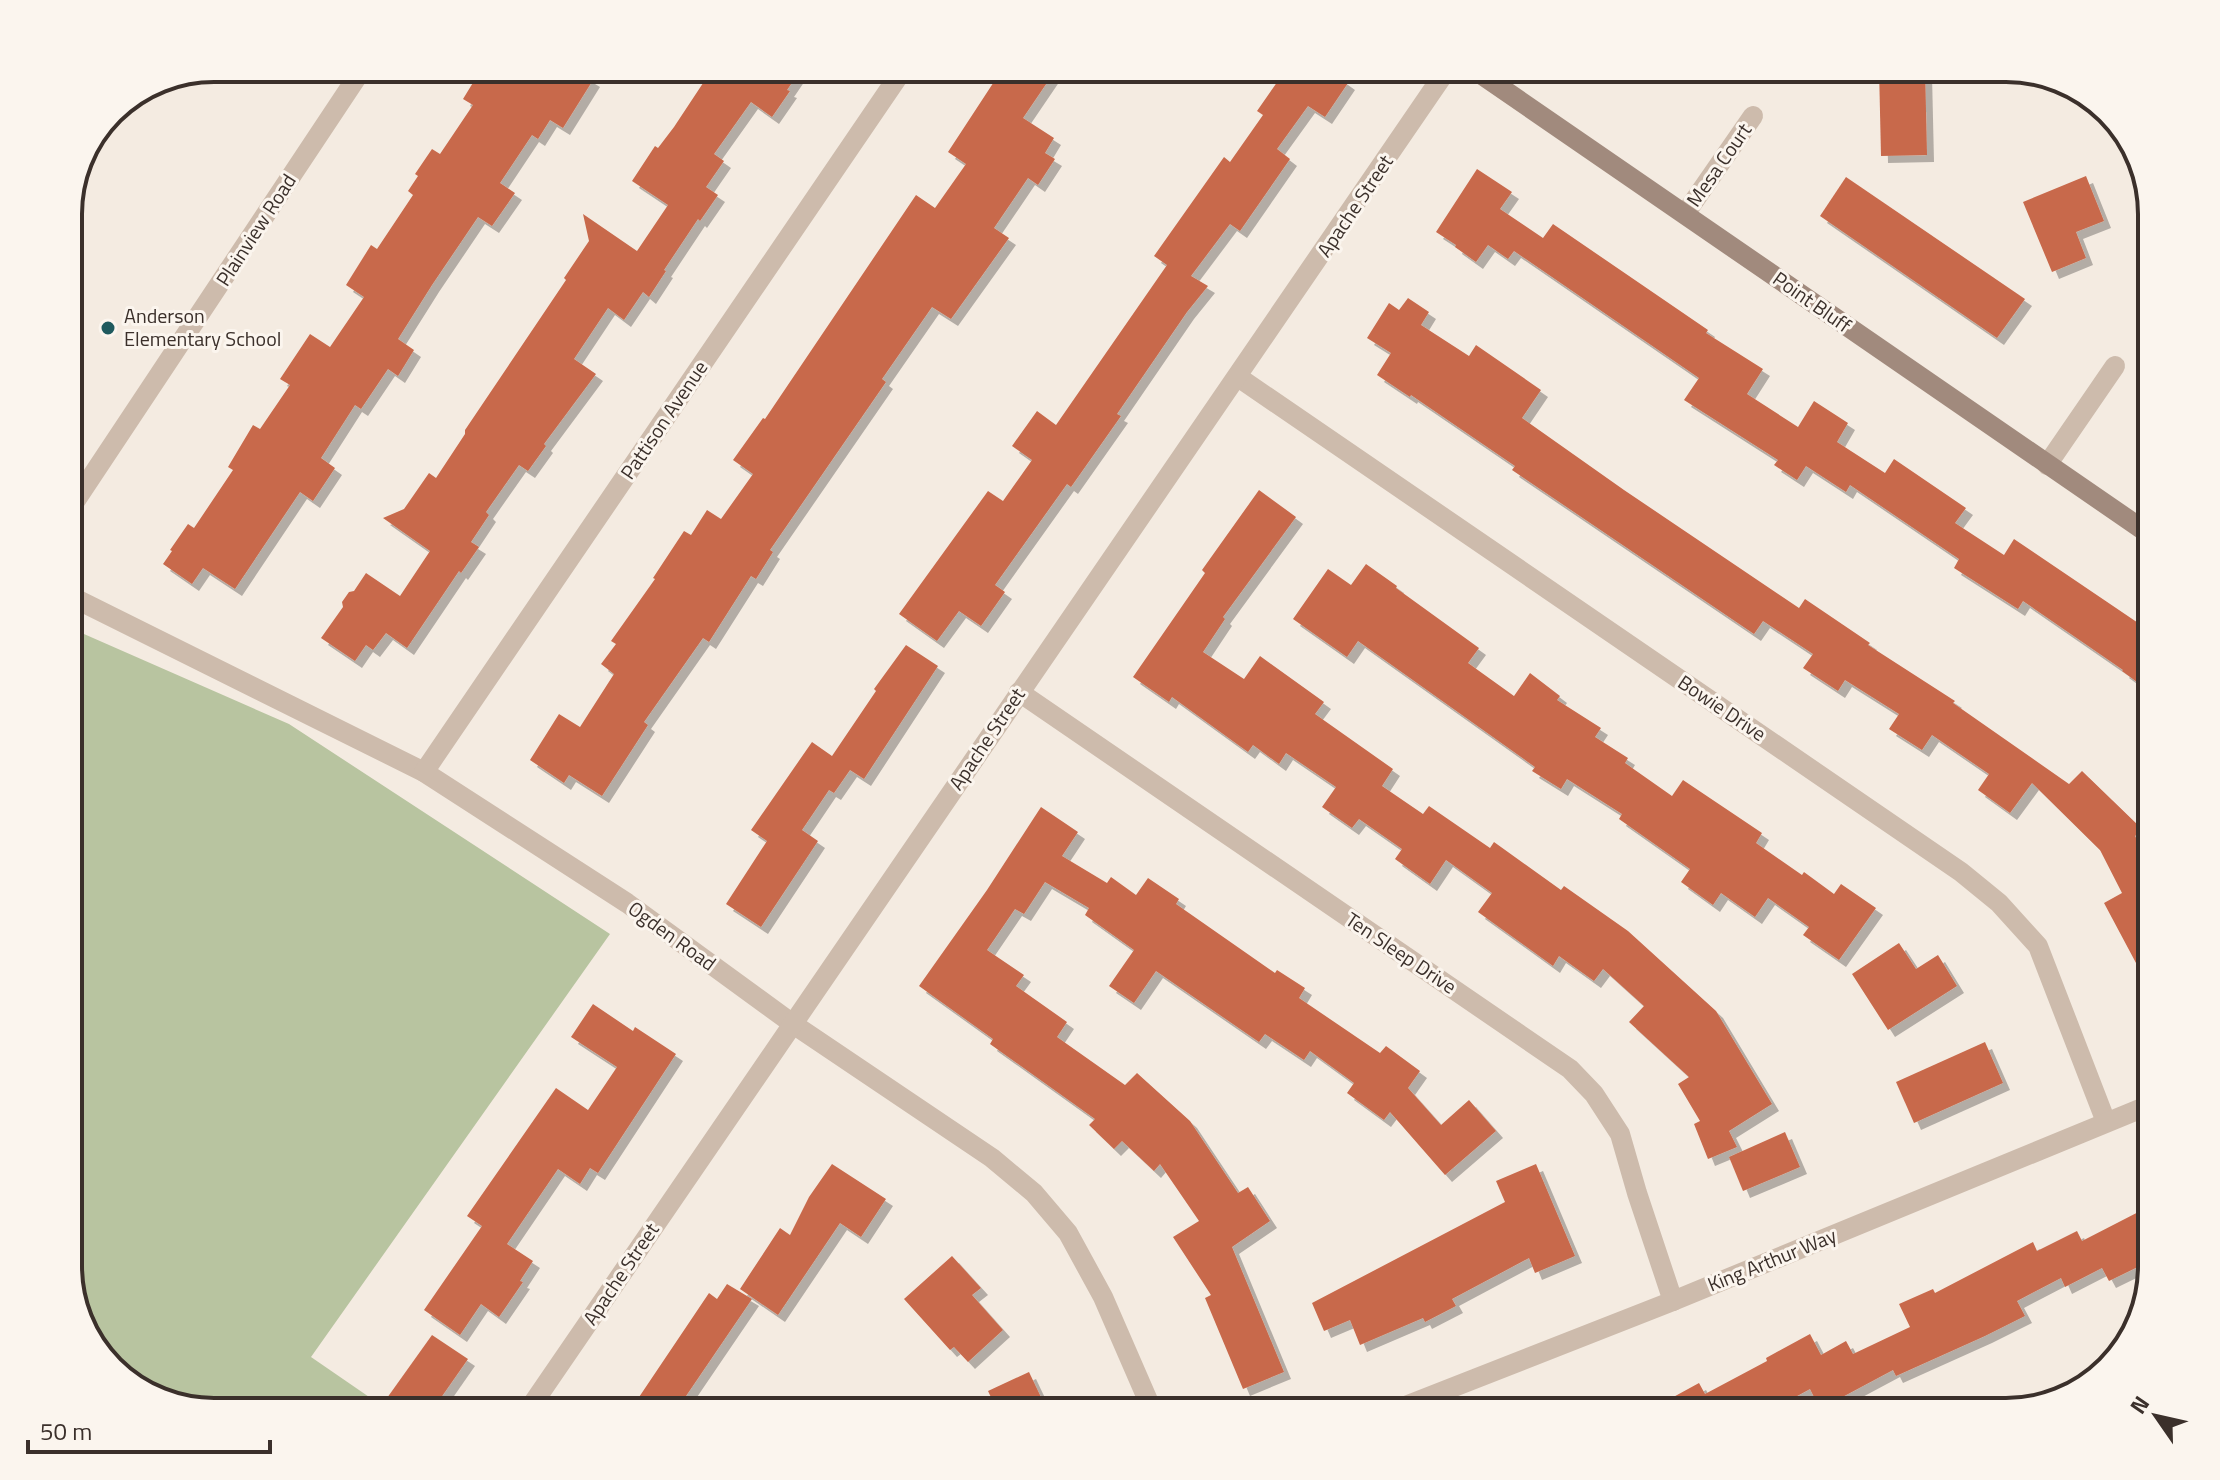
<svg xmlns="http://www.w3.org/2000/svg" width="2220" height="1480" font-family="'Titillium Web',sans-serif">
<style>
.green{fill:#b8c4a0}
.building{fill:#c8694b;filter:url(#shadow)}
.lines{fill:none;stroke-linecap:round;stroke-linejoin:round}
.street{stroke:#cdbbac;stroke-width:20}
.secondary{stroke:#a18a7d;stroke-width:20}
.poi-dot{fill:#1f5a5e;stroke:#fbf5ee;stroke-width:3}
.labels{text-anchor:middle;stroke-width:6;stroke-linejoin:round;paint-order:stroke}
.street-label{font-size:20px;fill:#3b302b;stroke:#fbf5ee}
.poi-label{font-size:20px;fill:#3b302b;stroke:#fbf5ee;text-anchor:start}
.rim{fill:none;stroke:#3b302b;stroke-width:4}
</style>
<defs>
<filter id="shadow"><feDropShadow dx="7" dy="7" stdDeviation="0" flood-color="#0004"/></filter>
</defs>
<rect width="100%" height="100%" fill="#f4ebe1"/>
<polygon class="green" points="68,627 289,724 610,934 311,1357 391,1412 214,1412 132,1387 87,1339 68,1275"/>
<g class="building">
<polygon points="482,68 573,68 593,80 563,128 550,120 538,139 532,135 500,183 515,193 492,226 478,217 432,285 398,339 414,350 398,376 388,369 361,409 355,405 321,458 335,468 313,501 300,492 235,589 203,568 192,584 163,564 172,551 170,550 188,524 194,528 233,470 228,467 253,425 260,429 290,385 280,379 310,334 330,347 364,297 346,285 371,245 377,249 413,195 408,191 418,176 415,174 432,149 440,154 473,105 463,99"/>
<polygon points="713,68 802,68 787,90 790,91 772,117 751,102 714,154 724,161 706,187 718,195 700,221 698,219 664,270 666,271 649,297 643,292 624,320 608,308 574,359 596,374 544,444 546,446 528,471 519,465 486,512 489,515 471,542 479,547 461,573 459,571 407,648 386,633 373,650 366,645 355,661 321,638 343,607 342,602 349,592 354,591 366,573 400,596 430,551 383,518 404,509 429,473 436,478 465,434 465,430 566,280 564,278 589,241 583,214 637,251 668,205 632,181 655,146 658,148 674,127"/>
<polygon points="1003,68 1057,68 1023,118 1054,138 1045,153 1055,159 1038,185 1028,178 994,228 1009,238 951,319 932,307 882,379 886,382 770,550 773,552 756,579 751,576 709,642 703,638 644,722 648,725 602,796 569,775 564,783 530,760 559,714 580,727 614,674 601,664 616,644 611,641 655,579 653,578 684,531 691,535 707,510 721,519 753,474 733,460 763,418 765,419 916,195 935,208 966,164 948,152"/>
<polygon points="1287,68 1327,68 1348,83 1325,117 1308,106 1277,149 1290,159 1240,231 1230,224 1191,276 1208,286 1187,312 1117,414 1121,416 1071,487 1067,484 995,585 1005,592 981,626 959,611 937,641 899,614 988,491 1003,501 1032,460 1012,446 1037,411 1056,425 1167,265 1154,256 1224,157 1230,162 1263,115 1257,111"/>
<polygon points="1879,68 1925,68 1927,155 1881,156"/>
<polygon points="1477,169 1512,192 1500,209 1543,238 1553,224 1708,330 1706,333 1763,369 1747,394 1798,427 1814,401 1848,423 1837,442 1885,473 1894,459 1966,508 1955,523 2004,555 2014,539 2150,631 2152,628 2152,693 2122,671 2123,670 2023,601 2018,609 1954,568 1959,559 1850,485 1846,492 1806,466 1797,480 1774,465 1778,460 1684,400 1699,378 1514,251 1508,259 1488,245 1476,262 1455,247 1456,245 1436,232"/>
<polygon points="2086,176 2104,221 2076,232 2086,258 2052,272 2023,202"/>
<polygon points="1846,177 2025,299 1997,338 1820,216"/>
<polygon points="1408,298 1429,312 1421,325 1469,356 1476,345 1541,390 1522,418 1624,490 1799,608 1805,599 1870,643 1868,645 1955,701 1953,703 2069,784 2082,771 2142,829 2135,836 2152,868 2152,993 2104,903 2122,893 2100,850 2032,783 2010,813 1978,790 1989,774 1932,735 1922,750 1889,729 1899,714 1845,680 1838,691 1803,668 1813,654 1763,621 1754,634 1512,470 1515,466 1411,395 1410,397 1377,375 1391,353 1367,338 1389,303 1399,310"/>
<polygon points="1259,490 1296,517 1223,617 1225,619 1203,652 1244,679 1260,656 1324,702 1315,714 1393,769 1382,786 1423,814 1429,806 1490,848 1494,842 1561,890 1564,886 1628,931 1716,1011 1772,1104 1729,1131 1737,1147 1708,1159 1694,1124 1700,1121 1678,1084 1689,1077 1629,1022 1644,1006 1603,969 1594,981 1559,956 1553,966 1478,912 1492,893 1446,860 1430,884 1395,859 1402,849 1359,819 1352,828 1322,807 1336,787 1286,753 1279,764 1253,745 1248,752 1172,697 1169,702 1133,677 1205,573 1202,570"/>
<polygon points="1366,564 1397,586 1396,588 1479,648 1468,663 1514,696 1530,673 1560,696 1557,700 1601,728 1595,737 1628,758 1625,763 1672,796 1683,780 1762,833 1756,843 1802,875 1804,872 1834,894 1841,884 1876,908 1839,960 1803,935 1809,927 1768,898 1755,917 1721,893 1713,905 1681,882 1690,869 1619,819 1622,814 1567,779 1561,789 1532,771 1535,767 1358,641 1347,657 1293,619 1328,569 1351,585"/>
<polygon points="906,645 938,666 864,779 850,770 834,793 829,790 802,830 818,841 761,927 726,904 767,841 751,830 812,742 832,756 876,691 874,689"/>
<polygon points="1041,807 1078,832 1062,856 1107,883 1111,877 1136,895 1148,878 1179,899 1176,904 1275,973 1277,970 1305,988 1299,998 1380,1053 1386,1046 1420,1071 1408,1088 1441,1125 1469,1100 1496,1131 1445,1175 1390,1112 1384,1120 1347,1093 1354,1083 1310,1051 1304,1060 1265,1034 1259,1042 1156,971 1134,1003 1109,986 1134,950 1085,915 1089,908 1045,882 1024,914 1015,909 987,950 1024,975 1016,986 1067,1022 1057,1037 1125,1085 1137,1073 1190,1121 1238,1193 1248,1187 1270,1221 1232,1247 1284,1372 1243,1389 1205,1298 1211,1295 1173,1237 1199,1221 1160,1164 1154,1171 1122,1141 1114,1149 1089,1125 1095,1119 990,1044 993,1039 919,986 987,890"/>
<polygon points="1899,943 1916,969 1938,955 1957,986 1888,1030 1852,974"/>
<polygon points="593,1004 633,1031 635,1027 676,1054 598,1173 590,1168 580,1184 558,1169 507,1244 533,1261 520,1281 523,1282 499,1317 481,1304 460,1335 424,1310 482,1226 467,1216 556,1088 588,1110 617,1067 571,1037"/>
<polygon points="1985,1042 2003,1083 1914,1123 1896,1082"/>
<polygon points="1785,1132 1800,1167 1743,1191 1729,1157"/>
<polygon points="832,1164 886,1199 861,1237 840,1223 778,1315 740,1289 780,1228 790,1235 809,1197"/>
<polygon points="1536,1164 1575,1256 1535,1273 1529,1258 1452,1299 1456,1306 1425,1322 1423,1318 1360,1345 1350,1320 1324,1331 1312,1303 1505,1202 1496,1181"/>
<polygon points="2152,1205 2152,1260 2109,1281 2102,1268 2065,1287 2061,1278 2017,1301 2025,1316 1985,1336 1896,1376 1893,1370 1820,1409 1810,1389 1788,1401 1787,1398 1761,1412 1646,1412 1699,1383 1705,1394 1767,1361 1766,1358 1810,1334 1821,1355 1846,1341 1853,1354 1910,1327 1899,1304 1933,1289 1935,1293 2033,1242 2037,1251 2077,1231 2082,1241"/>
<polygon points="952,1256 981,1288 972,1295 1003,1330 968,1362 954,1347 950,1350 904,1299"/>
<polygon points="727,1284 752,1299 686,1396 710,1412 629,1412 709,1293 717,1299"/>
<polygon points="432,1335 468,1359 431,1412 407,1412 387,1398"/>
<polygon points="1029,1372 1048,1412 998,1412 988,1391"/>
</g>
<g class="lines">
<g class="street">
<polyline points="1685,214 1753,116"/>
<polyline points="1238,377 1961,872 1999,903 2038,946 2106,1122"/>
<polyline points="2047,465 2115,366"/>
<polyline points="68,512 363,68"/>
<polyline points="68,595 424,772 627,903 793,1024 992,1158 1034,1193 1068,1233 1103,1297 1153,1412"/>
<polyline points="1019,692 1570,1069 1594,1094 1620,1134 1637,1193 1673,1301"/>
<polyline points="424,772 904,68"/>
<polyline points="527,1412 1448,68"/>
<polyline points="1390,1412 1673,1301 2152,1104"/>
</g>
<polyline class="secondary" points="1472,68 2152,536"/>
</g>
<circle class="poi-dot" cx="108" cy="328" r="8"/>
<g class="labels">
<g class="street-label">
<text transform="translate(1719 165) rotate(-55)" y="7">Mesa Court</text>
<text transform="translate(1355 206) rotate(-56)" y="7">Apache Street</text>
<text transform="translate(256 230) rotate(-57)" y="7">Plainview Road</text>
<text transform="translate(1812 302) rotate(35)" y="7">Point Bluff</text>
<text transform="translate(664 420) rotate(-56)" y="7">Pattison Avenue</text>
<text transform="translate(1722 708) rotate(34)" y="7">Bowie Drive</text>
<text transform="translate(987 739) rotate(-56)" y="7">Apache Street</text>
<text transform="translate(672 936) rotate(36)" y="7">Ogden Road</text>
<text transform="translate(1401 953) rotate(34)" y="7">Ten Sleep Drive</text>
<text transform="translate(1772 1260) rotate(-22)" y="7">King Arthur Way</text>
<text transform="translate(621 1274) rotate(-56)" y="7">Apache Street</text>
</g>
<g class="poi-label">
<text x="124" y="323">Anderson<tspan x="124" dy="23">Elementary School</tspan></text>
</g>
</g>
<path d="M0 0H2220V1480H0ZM214 82H2006A132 132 0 0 1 2138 214V1266A132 132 0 0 1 2006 1398H214A132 132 0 0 1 82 1266V214A132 132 0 0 1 214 82Z" fill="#fbf5ee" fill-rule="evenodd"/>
<path class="rim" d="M214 82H2006A132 132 0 0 1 2138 214V1266A132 132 0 0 1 2006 1398H214A132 132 0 0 1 82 1266V214A132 132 0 0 1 214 82Z"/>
<g transform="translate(2156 1416) rotate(304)" stroke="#fbf5ee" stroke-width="6" paint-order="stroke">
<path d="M0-6L14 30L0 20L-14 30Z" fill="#3b302b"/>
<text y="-12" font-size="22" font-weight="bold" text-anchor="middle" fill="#3b302b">N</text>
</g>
<path d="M28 1440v12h242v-12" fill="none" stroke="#3b302b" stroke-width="4"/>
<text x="40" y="1440" font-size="24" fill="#3b302b" stroke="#fbf5ee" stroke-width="6" paint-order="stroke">50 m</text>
</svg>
